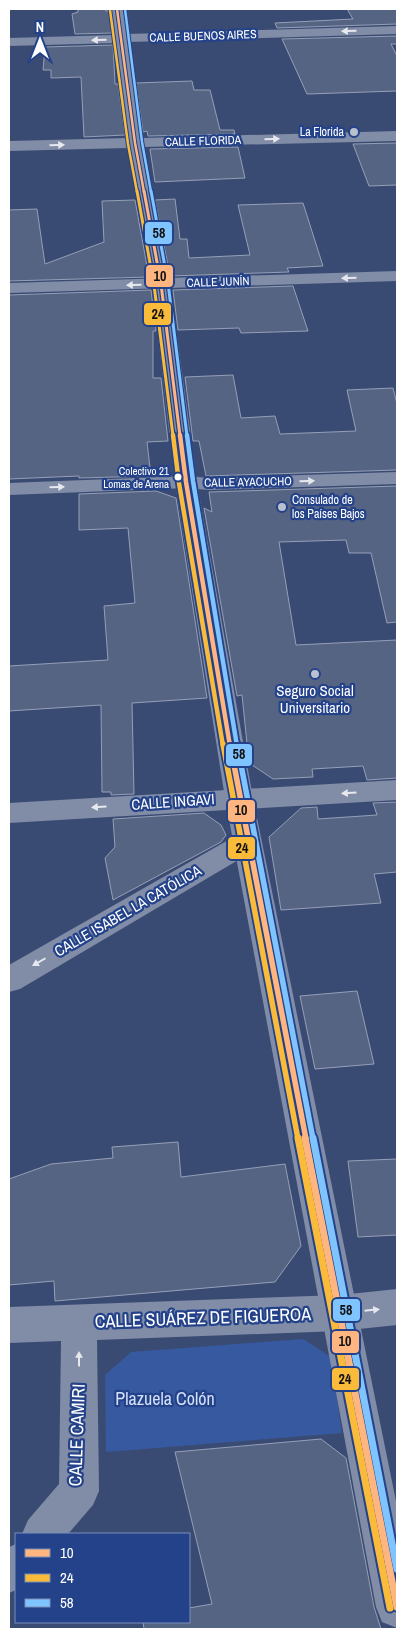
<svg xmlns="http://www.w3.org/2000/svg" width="406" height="1638" font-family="'Archivo Narrow',sans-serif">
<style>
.green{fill:#3759a0}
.building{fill:#566484;stroke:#959fb6}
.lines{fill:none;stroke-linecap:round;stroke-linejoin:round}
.minor{fill:#818ca7;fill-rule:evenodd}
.tertiary{fill:#818ca7;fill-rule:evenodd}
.bus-1-far4-casing{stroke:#23428a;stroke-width:4.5}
.bus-1-far3-casing{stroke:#23428a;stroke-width:5.5}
.bus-1-far2-casing{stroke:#23428a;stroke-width:8}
.bus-1-far1-casing{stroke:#23428a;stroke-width:9}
.bus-1-casing{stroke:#23428a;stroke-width:11}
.bus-2-far4-casing{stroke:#23428a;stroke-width:4.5}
.bus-2-far3-casing{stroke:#23428a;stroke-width:5.5}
.bus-2-far2-casing{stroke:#23428a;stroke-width:8}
.bus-2-far1-casing{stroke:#23428a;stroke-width:9}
.bus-2-casing{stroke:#23428a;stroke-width:11}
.bus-3-far4-casing{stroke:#23428a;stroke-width:4.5}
.bus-3-far3-casing{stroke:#23428a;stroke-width:5.5}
.bus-3-far2-casing{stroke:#23428a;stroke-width:8}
.bus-3-far1-casing{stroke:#23428a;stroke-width:9}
.bus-3-casing{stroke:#23428a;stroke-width:11}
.bus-1-far4{stroke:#ffb580;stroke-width:2.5}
.bus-1-far3{stroke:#ffb580;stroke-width:3}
.bus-1-far2{stroke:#ffb580;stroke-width:4.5}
.bus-1-far1{stroke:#ffb580;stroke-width:5.5}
.bus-1{stroke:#ffb580;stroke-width:7}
.bus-2-far4{stroke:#fbbb3a;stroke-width:2.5}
.bus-2-far3{stroke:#fbbb3a;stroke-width:3}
.bus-2-far2{stroke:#fbbb3a;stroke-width:4.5}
.bus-2-far1{stroke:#fbbb3a;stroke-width:5.5}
.bus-2{stroke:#fbbb3a;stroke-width:7}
.bus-3-far4{stroke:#80c4ff;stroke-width:2.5}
.bus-3-far3{stroke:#80c4ff;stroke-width:3}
.bus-3-far2{stroke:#80c4ff;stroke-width:4.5}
.bus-3-far1{stroke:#80c4ff;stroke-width:5.5}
.bus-3{stroke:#80c4ff;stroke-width:7}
.oneway{fill:#e6e8ed}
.poi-dot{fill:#bac0ce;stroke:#23428a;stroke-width:2}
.bus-dot{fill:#fff;stroke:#23428a;stroke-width:2}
.labels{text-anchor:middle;stroke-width:4.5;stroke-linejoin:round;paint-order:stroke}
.far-bus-label{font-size:11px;fill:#fff;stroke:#23428a;text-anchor:end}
.far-street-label{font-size:12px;fill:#fff;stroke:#23428a}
.far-poi-label{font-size:12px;fill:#fff;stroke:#23428a;text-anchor:end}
.poi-label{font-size:15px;fill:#fff;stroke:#23428a}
.street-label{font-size:15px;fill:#fff;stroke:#23428a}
.near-street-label{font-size:18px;fill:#fff;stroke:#23428a}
.near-park-label{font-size:18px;fill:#d4e0f8;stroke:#23428a}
.line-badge{stroke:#23428a;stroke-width:2}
.pale-badge-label{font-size:14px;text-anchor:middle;font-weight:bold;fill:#111}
</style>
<rect width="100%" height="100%" fill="#3a4b73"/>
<polygon class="green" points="303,1339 331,1357 342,1433 106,1452 105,1375 131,1352"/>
<g class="building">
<polygon points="78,9 105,9 106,11 109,11 112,33 75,34 72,14 78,12"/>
<polygon points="347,9 397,9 397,24 277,28 275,23 353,19"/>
<polygon points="397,36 397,44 391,44 397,56 397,91 307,94 282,39"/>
<polygon points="113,45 115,84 118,84 125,135 84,137 81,77 51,78 51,70 43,70 45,47"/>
<polygon points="192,81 194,90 210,90 220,130 234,130 235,134 148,136 147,131 143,132 136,83"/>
<polygon points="397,143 397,185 369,186 353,144"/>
<polygon points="238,147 245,178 155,182 150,149"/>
<polygon points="175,199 180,239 187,239 189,258 250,255 238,205 303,203 323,266 287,268 289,272 170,276 155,200"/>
<polygon points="135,200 149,277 9,281 9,210 37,209 45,264 104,242 102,201"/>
<polygon points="293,286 308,331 241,333 239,328 178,330 173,290"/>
<polygon points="151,290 156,331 153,331 153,378 161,378 168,441 147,442 151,476 79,478 79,476 9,479 9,295"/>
<polygon points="233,375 241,418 275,416 280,434 356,431 347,390 393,388 397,404 397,470 206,476 199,441 193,441 185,377"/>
<polygon points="397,486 397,622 387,623 371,553 349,553 346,540 279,542 296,645 397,640 397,778 367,780 363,766 312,769 313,777 273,779 249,763 242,695 237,696 204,508 212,512 209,492"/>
<polygon points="156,491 176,498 207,698 132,703 134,794 111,795 111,792 102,792 101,705 9,711 9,666 108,660 104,606 135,603 128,528 79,530 79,494"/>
<polygon points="397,802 397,872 374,874 381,903 281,910 269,837 301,808 317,807 318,819 377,815 373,803"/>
<polygon points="204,813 221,825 226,835 221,842 113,900 105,858 115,847 113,819"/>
<polygon points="357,991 374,1064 315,1069 300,996"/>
<polygon points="178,1142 181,1177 285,1164 301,1246 275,1282 55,1301 54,1281 9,1285 9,1179 51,1164 113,1158 112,1147"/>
<polygon points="397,1159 397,1235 358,1237 348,1161"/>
<polygon points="321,1439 346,1458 374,1607 381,1629 144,1629 143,1622 189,1622 189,1608 212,1604 175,1452"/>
</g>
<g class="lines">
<g class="minor">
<polygon points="397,271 397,281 9,293 9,283"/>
<polygon points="397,472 397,484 209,490 186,488 9,495 9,483 186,476 209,478"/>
<polygon points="397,780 397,800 9,823 9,803"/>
<polygon points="247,831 257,835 261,842 257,849 20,989 9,992 9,965 237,835"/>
<polygon points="397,1289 397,1325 340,1331 97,1340 99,1491 93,1505 68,1534 22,1534 28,1520 59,1484 61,1341 9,1343 9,1307 340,1295"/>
<polygon points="16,1544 16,1590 9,1593 9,1547"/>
</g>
<polygon class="tertiary" points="111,9 123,9 127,34 397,26 397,34 128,42 142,138 397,131 397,141 143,147 170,284 197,482 253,798 397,1506 397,1628 382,1622 376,1607 225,798 175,482 152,284 128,148 9,151 9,141 127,138 115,43 9,46 9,38 114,35"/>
<g class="bus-1-far4-casing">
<polyline id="bus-1-far4" points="117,9 135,143 144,192"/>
</g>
<g class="bus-1-far3-casing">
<polyline id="bus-1-far3" points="144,191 161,284 180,436"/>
</g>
<g class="bus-1-far2-casing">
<polyline id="bus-1-far2" points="180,435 186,482 230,746"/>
</g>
<g class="bus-1-far1-casing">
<polyline id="bus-1-far1" points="230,744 306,1139"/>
</g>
<g class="bus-1-casing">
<polyline id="bus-1" points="305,1138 397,1607"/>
</g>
<g class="bus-2-far4-casing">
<polyline id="bus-2-far4" points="110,10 128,144 137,192"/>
</g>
<g class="bus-2-far3-casing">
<polyline id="bus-2-far3" points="137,191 154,285 173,436"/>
</g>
<g class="bus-2-far2-casing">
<polyline id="bus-2-far2" points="173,435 179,483 223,746"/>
</g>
<g class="bus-2-far1-casing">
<polyline id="bus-2-far1" points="223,744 298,1139"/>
</g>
<g class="bus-2-casing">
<polyline id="bus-2" points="298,1138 390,1608"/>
</g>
<g class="bus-3-far4-casing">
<polyline id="bus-3-far4" points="125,9 142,142 151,192"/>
</g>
<g class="bus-3-far3-casing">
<polyline id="bus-3-far3" points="151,191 168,283 187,436"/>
</g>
<g class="bus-3-far2-casing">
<polyline id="bus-3-far2" points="187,435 193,481 237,746"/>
</g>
<g class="bus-3-far1-casing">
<polyline id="bus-3-far1" points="237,744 313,1139"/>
</g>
<g class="bus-3-casing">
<polyline id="bus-3" points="313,1138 397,1569"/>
</g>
<use href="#bus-1-far4" class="bus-1-far4"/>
<use href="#bus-1-far3" class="bus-1-far3"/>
<use href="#bus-1-far2" class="bus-1-far2"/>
<use href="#bus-1-far1" class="bus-1-far1"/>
<use href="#bus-1" class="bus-1"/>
<use href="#bus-2-far4" class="bus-2-far4"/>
<use href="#bus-2-far3" class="bus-2-far3"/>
<use href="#bus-2-far2" class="bus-2-far2"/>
<use href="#bus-2-far1" class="bus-2-far1"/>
<use href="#bus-2" class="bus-2"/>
<use href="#bus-3-far4" class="bus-3-far4"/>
<use href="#bus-3-far3" class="bus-3-far3"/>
<use href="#bus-3-far2" class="bus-3-far2"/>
<use href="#bus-3-far1" class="bus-3-far1"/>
<use href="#bus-3" class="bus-3"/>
</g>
<defs><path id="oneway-solid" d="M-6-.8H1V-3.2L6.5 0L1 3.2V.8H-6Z" transform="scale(1.25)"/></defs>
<g class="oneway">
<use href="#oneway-solid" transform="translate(349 31) rotate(178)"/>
<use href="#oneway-solid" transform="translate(99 40) rotate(178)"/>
<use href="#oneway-solid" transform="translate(272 139) rotate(-2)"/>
<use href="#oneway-solid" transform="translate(57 145) rotate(-2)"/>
<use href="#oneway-solid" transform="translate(349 278) rotate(178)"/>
<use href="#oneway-solid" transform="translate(134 285) rotate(178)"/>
<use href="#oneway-solid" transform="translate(307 481) rotate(-2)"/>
<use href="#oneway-solid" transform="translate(57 487) rotate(-2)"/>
<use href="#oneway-solid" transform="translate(349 793) rotate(177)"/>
<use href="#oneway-solid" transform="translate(99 807) rotate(176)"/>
<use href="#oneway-solid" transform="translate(39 962) rotate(150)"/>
<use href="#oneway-solid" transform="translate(372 1310) rotate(-6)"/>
<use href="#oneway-solid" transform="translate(79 1359) rotate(-90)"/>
</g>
<g class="poi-dot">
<circle cx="354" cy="132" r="5"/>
<circle cx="282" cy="507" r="5"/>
<circle cx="315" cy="674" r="5"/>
</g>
<circle class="bus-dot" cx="178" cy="477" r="4.5"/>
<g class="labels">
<g class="far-bus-label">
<text x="169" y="475">Colectivo 21<tspan x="169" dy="13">Lomas de Arena</tspan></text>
</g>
<g class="far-street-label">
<text transform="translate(203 36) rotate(-2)" y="4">CALLE BUENOS AIRES</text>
<text transform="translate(203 141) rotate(-2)" y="4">CALLE FLORIDA</text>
<text transform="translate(218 282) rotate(-2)" y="4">CALLE JUNÍN</text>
<text transform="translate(248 482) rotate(-1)" y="4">CALLE AYACUCHO</text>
</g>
<g class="far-poi-label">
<text x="344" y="136">La Florida</text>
<text x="292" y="504" text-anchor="start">Consulado de<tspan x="292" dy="14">los Países Bajos</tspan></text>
</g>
<g class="poi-label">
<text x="315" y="696">Seguro Social<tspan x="315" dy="17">Universitario</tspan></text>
</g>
<g class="street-label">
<text transform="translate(173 802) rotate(-4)" y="5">CALLE INGAVI</text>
<text transform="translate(128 911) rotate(-30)" y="5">CALLE ISABEL LA CATÓLICA</text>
</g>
<g class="near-street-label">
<text transform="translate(203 1318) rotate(-2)" y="6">CALLE SUÁREZ DE FIGUEROA</text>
<text transform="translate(77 1435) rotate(-88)" y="6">CALLE CAMIRI</text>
</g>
<g class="near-park-label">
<text x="165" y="1405">Plazuela Colón</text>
</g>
</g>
<g class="line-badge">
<rect x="144" y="221" width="29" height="24" rx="5" fill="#80c4ff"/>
<rect x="145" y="264" width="29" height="24" rx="5" fill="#ffb580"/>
<rect x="143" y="302" width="29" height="24" rx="5" fill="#fbbb3a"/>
<rect x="225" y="743" width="28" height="24" rx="5" fill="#80c4ff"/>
<rect x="227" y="799" width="29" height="24" rx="5" fill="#ffb580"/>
<rect x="227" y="836" width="29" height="24" rx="5" fill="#fbbb3a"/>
<rect x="332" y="1298" width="29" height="24" rx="5" fill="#80c4ff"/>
<rect x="331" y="1330" width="29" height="24" rx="5" fill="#ffb580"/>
<rect x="331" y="1367" width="29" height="24" rx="5" fill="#fbbb3a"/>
</g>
<g class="pale-badge-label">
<text x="159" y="238">58</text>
<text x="160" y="281">10</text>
<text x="158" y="319">24</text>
<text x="239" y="759">58</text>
<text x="241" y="815">10</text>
<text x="242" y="853">24</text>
<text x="346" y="1315">58</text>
<text x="345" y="1346">10</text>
<text x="345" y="1384">24</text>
</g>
<rect width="406" height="1638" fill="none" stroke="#ffffff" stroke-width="20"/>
<rect x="15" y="1533" width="175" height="90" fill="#23428a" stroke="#7b8eb9"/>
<rect x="25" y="1549" width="25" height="8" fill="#ffb580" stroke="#7b8eb9"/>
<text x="60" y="1558" font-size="15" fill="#ffffff">10</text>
<rect x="25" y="1574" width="25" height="8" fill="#fbbb3a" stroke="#7b8eb9"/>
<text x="60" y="1583" font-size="15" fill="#ffffff">24</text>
<rect x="25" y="1599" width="25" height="8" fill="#80c4ff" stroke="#7b8eb9"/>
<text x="60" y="1608" font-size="15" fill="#ffffff">58</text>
<g transform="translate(40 40)" stroke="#23428a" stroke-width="4" paint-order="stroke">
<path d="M0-4L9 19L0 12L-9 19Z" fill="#ffffff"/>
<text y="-8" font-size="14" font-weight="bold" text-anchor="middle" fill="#ffffff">N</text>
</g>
</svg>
